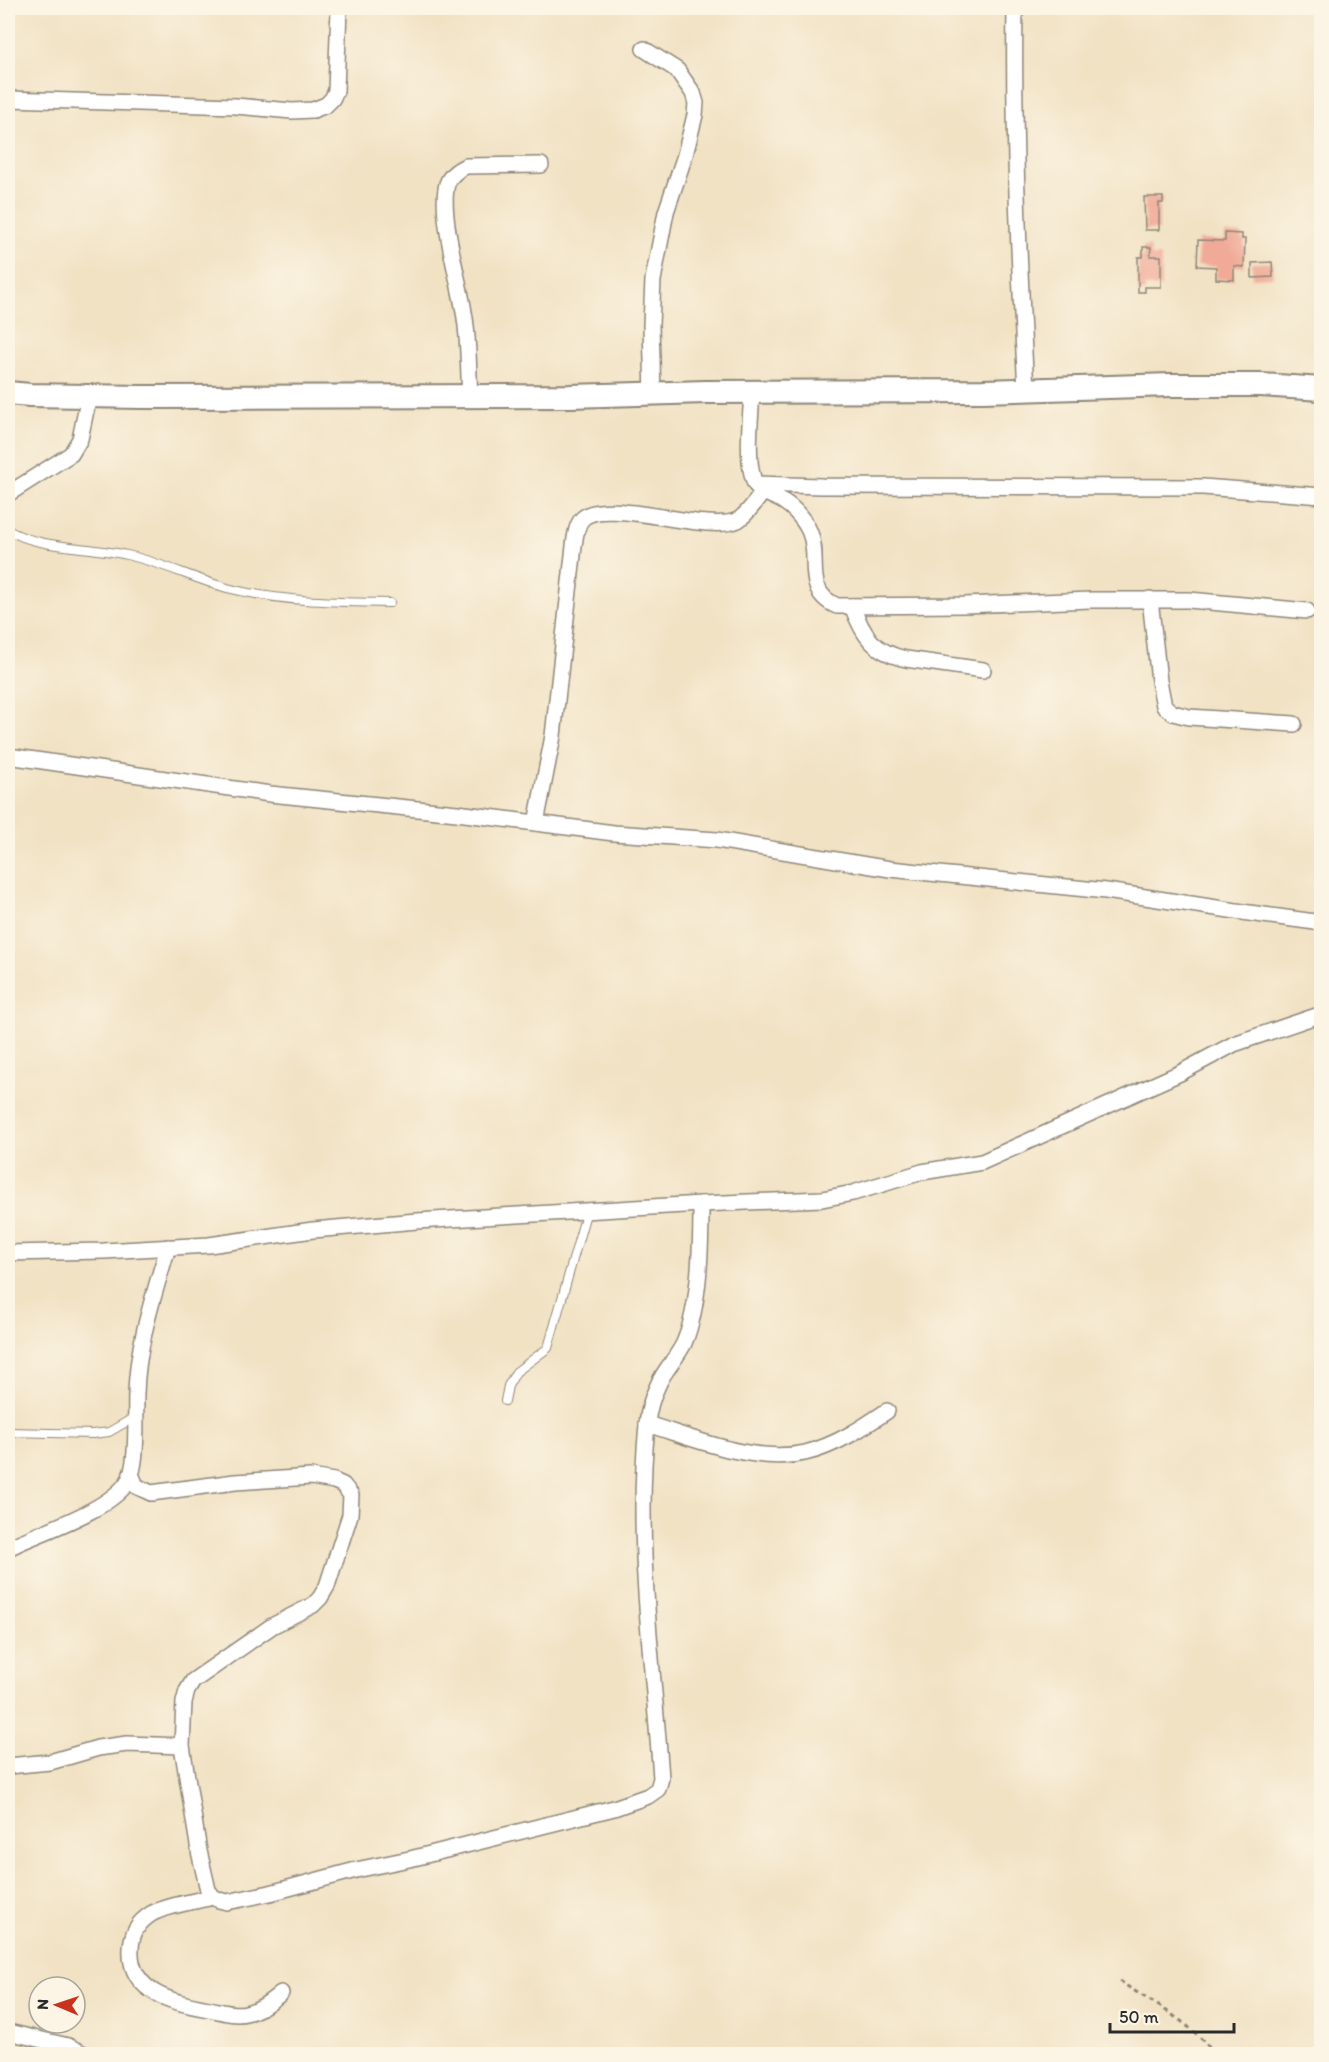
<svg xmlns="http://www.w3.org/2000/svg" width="1329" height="2062" font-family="Itim,sans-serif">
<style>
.building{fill:#f0aa97}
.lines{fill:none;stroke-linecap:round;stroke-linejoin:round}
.lane-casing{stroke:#8e8678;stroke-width:10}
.street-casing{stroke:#8e8678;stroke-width:18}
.primary-casing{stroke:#8e8678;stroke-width:26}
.path{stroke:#8e8678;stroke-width:3;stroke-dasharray:4.5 4.5;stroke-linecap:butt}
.lane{stroke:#fff;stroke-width:8}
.street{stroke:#fff;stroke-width:15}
.primary{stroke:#fff;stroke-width:22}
</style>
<rect width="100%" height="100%" fill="#fcf5e5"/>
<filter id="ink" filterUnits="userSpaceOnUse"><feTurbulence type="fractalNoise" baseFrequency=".0167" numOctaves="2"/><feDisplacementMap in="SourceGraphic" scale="12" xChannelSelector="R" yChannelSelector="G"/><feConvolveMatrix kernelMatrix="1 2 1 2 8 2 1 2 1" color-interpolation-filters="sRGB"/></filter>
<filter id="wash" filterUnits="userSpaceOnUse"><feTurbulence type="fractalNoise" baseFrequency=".008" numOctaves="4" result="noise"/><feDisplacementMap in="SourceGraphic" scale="24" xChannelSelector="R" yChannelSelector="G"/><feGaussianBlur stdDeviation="1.35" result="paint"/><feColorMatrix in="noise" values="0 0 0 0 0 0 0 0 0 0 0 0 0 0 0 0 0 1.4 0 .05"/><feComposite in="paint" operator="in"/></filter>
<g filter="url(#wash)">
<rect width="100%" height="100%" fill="#f1e2c4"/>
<g id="blocks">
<g class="building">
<polygon points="1144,197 1163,197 1163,203 1159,203 1159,230 1145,230"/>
<polygon points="1225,233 1242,234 1242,239 1245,239 1244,267 1234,266 1234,280 1216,279 1216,267 1197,266 1198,240 1225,241"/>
<polygon points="1143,247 1151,247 1150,256 1161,256 1161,287 1145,287 1145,292 1138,292 1138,257 1143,257"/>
<polygon points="1272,262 1273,277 1252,278 1252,263"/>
</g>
</g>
</g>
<g filter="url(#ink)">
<use href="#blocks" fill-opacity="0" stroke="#8e8678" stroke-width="1.5"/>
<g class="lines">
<g class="lane-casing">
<g id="lane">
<path d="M8,530C39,549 90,546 127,555C163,563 196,580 231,589C284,602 336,602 390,603"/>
<polyline points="505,1401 508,1386 516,1372 548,1348 587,1210"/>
<polyline points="8,1432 93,1434 109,1432 135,1417"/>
</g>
</g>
<g class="street-casing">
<g id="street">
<path d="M1015,8C1013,135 1019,262 1026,390"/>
<polyline points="644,49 677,70 693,93 696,103 695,115 685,155 666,212 653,280 651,325 653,395"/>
<polyline points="8,99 236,106 292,111 313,110 326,105 332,99 336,91 339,8"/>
<path d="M752,391C751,415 746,455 753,478C757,494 772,494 784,502C794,508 806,522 810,533C821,559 802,591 837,606L965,605L1091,600H1189L1307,611"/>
<path d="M470,395C468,368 469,339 464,312C459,280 439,214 447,184C450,175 457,170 466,166L541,165"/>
<polyline points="755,484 822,486 1203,487 1322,496"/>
<polyline points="8,494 71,454 80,439 89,396"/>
<polyline points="1150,599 1159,681 1164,706 1173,713 1189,717 1294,724"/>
<path d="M852,606C863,635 873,652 906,659L983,670"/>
<polyline points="8,756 270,794 457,813 614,833 717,840 890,869 1106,891 1249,913 1322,923"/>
<path d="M536,823L553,736L574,546C575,538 576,526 582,519C603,495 708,535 738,520C748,514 756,501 763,492"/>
<polyline points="8,1253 104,1251 209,1245 313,1230 417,1221 701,1204 822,1199 853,1193 922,1172 982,1162 1180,1073 1234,1044 1322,1014"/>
<path d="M647,1424C696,1439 753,1464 805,1453C835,1446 862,1428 887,1411"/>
<path d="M131,1474L136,1486L151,1493L235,1482L311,1477L334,1481L343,1485L351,1495L350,1515L327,1586L320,1598L313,1605L272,1626L193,1681L187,1691L184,1702L182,1746L199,1851L208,1890L213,1897L219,1900L227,1902L270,1893L356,1870L414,1858L614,1808L648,1796L658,1789L661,1778C653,1661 635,1543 647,1425C648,1412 652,1397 658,1385C664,1370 677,1358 684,1343C700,1306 701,1245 701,1204"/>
<path d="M8,1548C40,1532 106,1512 127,1483C139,1467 135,1415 136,1394C137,1344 154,1295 168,1247"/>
<polyline points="8,1766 50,1762 98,1748 127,1744 182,1746"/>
<path d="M213,1897C197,1901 164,1906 151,1914C137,1923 132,1933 131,1948C128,1993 174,2003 209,2009C220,2011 234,2016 246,2013C260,2010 270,2002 281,1993"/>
<polyline points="8,2032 68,2046 84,2054"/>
</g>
</g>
<g class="primary-casing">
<polyline id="primary" points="8,393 30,395 141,397 570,396 706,392 983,391 1171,385 1261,385 1322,389"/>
</g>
<path class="path" d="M1119,1981C1152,2003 1192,2022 1214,2054"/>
<use href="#lane" class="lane"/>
<use href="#street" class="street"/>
<use href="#primary" class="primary"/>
</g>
</g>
<rect width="1329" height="2062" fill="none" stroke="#fcf5e5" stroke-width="30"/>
<g transform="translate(57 2005) rotate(272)"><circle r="28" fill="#fcf5e5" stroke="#a8a49b" stroke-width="1.5"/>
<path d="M0-4.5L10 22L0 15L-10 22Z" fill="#c8321e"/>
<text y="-9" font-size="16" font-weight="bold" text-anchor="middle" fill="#2b2b2b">N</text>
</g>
<path d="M1110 2023v9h124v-9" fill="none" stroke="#2b2b2b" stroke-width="3"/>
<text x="1119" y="2023" font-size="18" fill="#2b2b2b" stroke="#fcf5e5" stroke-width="4.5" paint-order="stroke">50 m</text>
</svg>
